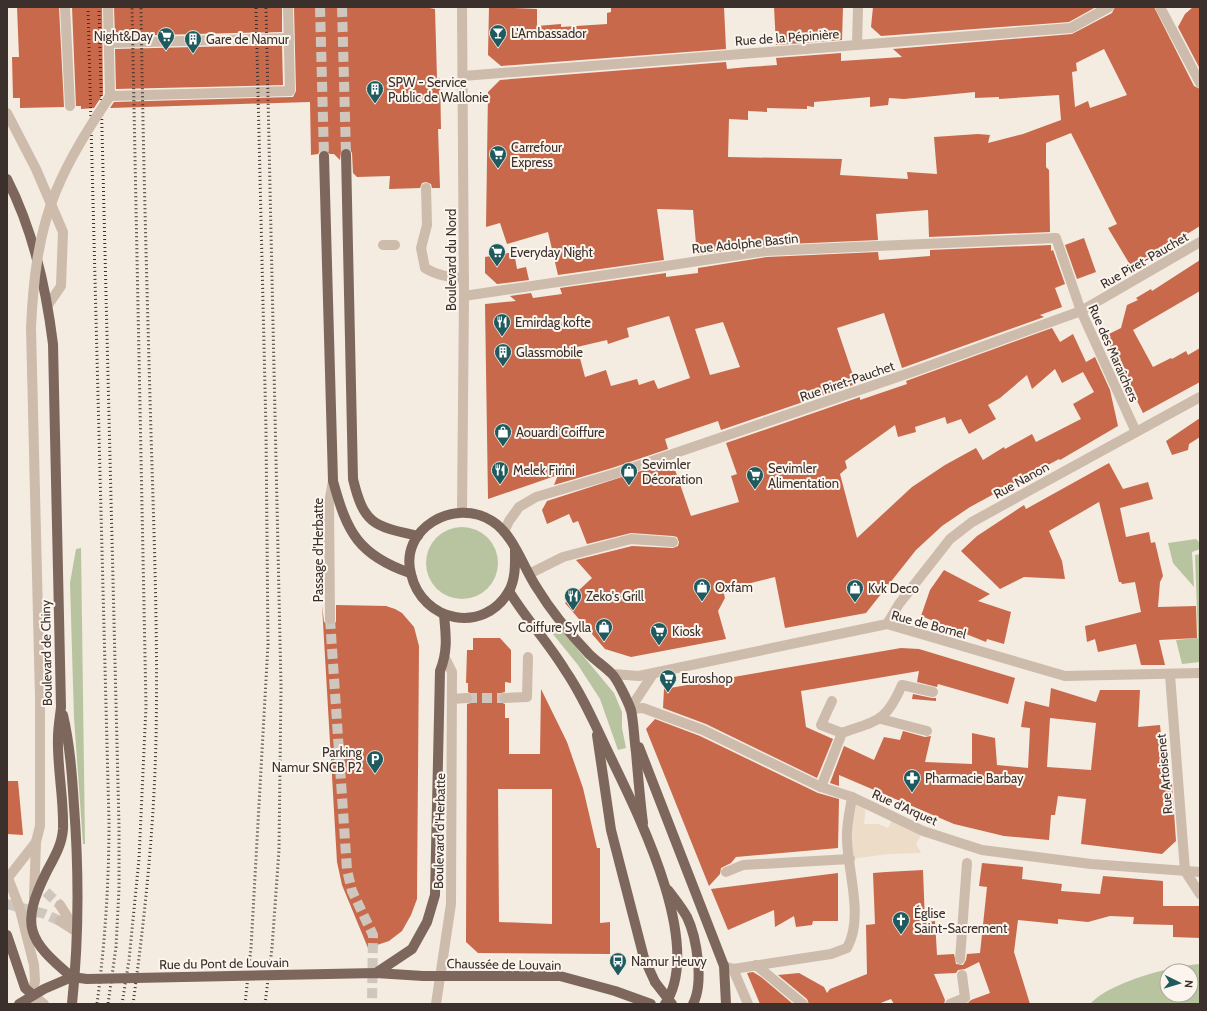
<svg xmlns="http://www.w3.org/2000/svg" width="1207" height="1011" font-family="Cabin,sans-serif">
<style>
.green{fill:#b8c4a0;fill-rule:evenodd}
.plaza{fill:#ecdcc8}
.building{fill:#c8694b;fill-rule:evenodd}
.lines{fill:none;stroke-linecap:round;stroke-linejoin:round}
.minor-tunnel{stroke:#cfc6bd;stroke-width:10;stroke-dasharray:10 5;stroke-linecap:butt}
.major-tunnel{stroke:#cfc6bd;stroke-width:10;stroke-dasharray:10 5;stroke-linecap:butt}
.minor{stroke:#cdbbac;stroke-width:10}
.major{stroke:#7d675c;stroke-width:10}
.rail{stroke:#3b302b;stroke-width:3;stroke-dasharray:1 3;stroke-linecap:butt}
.minor-bridge{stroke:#cdbbac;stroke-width:10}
.major-bridge{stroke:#7d675c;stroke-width:10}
.labels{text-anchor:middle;stroke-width:4;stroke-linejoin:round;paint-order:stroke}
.poi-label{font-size:13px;fill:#3b302b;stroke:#fbf5ee;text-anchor:start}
.street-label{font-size:13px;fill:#3b302b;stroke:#fbf5ee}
</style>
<rect width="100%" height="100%" fill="#f4ebe1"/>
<g class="green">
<circle cx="462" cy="563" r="36"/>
<polygon points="1196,539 1200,543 1200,549 1192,552 1194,587 1173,563 1168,543"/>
<polygon points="81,548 85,844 83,844 74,718 70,583 76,549"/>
<polygon points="1200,554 1200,662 1182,664 1176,640 1198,638 1195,555"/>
<polygon points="559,627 614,693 622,712 622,728 626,748 618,750 600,699 578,665 552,633"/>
<path d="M1200,964V1004H1090C1110,982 1171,966 1200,964ZM1167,971H1191V995H1167Z"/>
</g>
<polygon class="plaza" points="852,797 866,803 864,824 878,824 888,828 894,816 923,831 916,844 921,853 888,854 850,859"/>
<g class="building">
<polygon points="17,7 59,7 64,107 20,108 20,98 13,98 12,57 19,57"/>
<polygon points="72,7 102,7 103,94 94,108 81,109 81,106 76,106"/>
<polygon points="114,7 282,7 282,32 115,36"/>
<polygon points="294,7 424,7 435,9 437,78 440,78 441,129 438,129 440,188 432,188 431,184 426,182 422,183 420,188 389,189 390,176 357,177 353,173 352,153 349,148 343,148 341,151 340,160 334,154 330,154 324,150 320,151 318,154 311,155 310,102 110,108 114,102 293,97 296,91"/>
<polygon points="489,7 537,9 537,26 561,24 561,27 607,24 607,13 611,12 611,8 724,7 726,49 501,66 488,55"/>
<polygon points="774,7 843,7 842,40 776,45"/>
<polygon points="873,7 1096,7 1069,22 881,36 871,27"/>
<path d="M1115,7H1154L1194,86L1200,89V226L1132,268L1108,228L1117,224L1071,133L1046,143V167L1049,170L1050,232L929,237L928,210L876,214L878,240L766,245L697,255L693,210L657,209L664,260L558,275L548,232L507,244L500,223L486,227L488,92L500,80L726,62L727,69L748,67L777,65L776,58L841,53V61L902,57L893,49L1072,34L1112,13ZM1104,49L1127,95L1090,108L1088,101L1075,107L1072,72L1077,71L1076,63ZM975,92V98L999,97V99L1059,95L1061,120L1023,134L988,143L990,135L978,134L934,137L937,174L907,172L908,179L840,175L842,159L728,157L729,119L748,120V111L767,112V108L807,109V106L814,107V102L870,97V107L888,105L889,98L904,99Z"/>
<polygon points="1193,7 1200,7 1200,69 1178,27 1185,14"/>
<polygon points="282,45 283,85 116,89 115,49"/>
<polygon points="1084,238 1096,272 1077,279 1065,245"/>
<path d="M1051,245V251L1053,250L1065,284L1055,288L1062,307L1040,315L1044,317L902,368L884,313L837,328L856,384L721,430L718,421L665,439L668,449L612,468L554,485L558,475L488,499L485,304L516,301L510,296L531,293L533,298L562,294L560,288L666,273V277L698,273V268L767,257L878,252L879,260L930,256V250ZM669,316L690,378L658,389L654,380L639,385L637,379L611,386L606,370L585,377L577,347L607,340L608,344L629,337L627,328ZM723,322L740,367L710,375L695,329Z"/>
<polygon points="514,252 517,269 526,267 529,280 497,284 485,273 485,257"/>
<polygon points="1200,260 1200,291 1133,330 1153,367 1171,358 1172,359 1186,351 1188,355 1200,348 1200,382 1143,413 1105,336 1121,328 1127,305 1138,300 1136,298 1151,289 1152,291"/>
<path d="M1052,328L1060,342L1073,334L1086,362L1095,357L1110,390L1118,426L1060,460L1059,459L970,507L942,526L916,550L866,613L785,628L775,577L723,590L725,598L718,611L726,639L631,657L605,649L565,603L592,578L576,560L632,546L673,548L678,546L679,542L677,537L673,536L631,533L587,544L578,521L573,523L569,514L547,524L542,510L547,501L672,461L691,516L739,502L731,476L737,474L726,443L860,397V400L907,384L906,381ZM1055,369L1062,383L1083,372L1094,392L1073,404L1081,419L1036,442L1032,434L1005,449L1004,447L983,460L976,448L945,465L912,487L857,538L840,474L847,468L845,461L895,425L898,437L916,432L915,427L945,417L947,424L961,419L969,434L996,419L988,405L1000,398L1027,375L1032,389Z"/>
<polygon points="1200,418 1200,437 1189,444 1188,450 1172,455 1166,441"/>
<polygon points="1109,463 1123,489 1148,482 1153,499 1120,508 1126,537 1149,532 1151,543 1155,542 1163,576 1160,582 1158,607 1196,606 1197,638 1159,640 1165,665 1141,665 1136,644 1098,652 1095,639 1087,642 1085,626 1141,612 1135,582 1122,584 1121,582 1119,582 1099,502 1049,531 1062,561 1065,579 1024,577 1000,589 961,551 977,536 1024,505 1026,509"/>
<polygon points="944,570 990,594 978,601 1011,612 1004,644 987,639 986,642 921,616 930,590"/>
<polygon points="322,605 324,622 330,625 336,622 336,605 386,606 395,609 402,613 414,627 419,646 417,899 411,915 402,931 389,941 368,948 342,885 337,862"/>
<path d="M473,638H500L511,650V683L505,682V692L501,693L499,698L500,702L505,704V718H509V754H540L541,689L567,742L583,788L597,848H600V923L610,922V954L478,953L466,942L467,704L471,703L473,698L472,694L468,692V683H466L467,650H473ZM498,789H552V924L499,922Z"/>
<polygon points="901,648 919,649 1015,678 1008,704 938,684 937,687 917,682 919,671 801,691 806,727 833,739 817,778 706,724 663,708 664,689"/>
<path d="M1051,688L1096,702L1100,690H1140L1138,727L1160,725L1166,784H1172L1176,841L1162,854L1081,844L1086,799L1058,796L1055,815H1051L1049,840L1004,836L954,824L839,775V786L830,783L844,746L874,760L884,737L900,740L903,731L925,737L931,736L925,762L972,764V733L995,738L997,765L1028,768L1030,728L1021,727L1025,701L1049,707ZM1050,718L1096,723L1091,770L1047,767Z"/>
<polygon points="913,694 932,698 936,698 936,701 912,699"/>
<polygon points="655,719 700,736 818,793 839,799 838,848 736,857 731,863 721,868 720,874 709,886 646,729"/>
<polygon points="7,781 18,781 23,835 7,834"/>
<polygon points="982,863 1023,867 1022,879 1062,884 1061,891 1100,894 1103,876 1163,881 1163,906 1200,906 1200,938 1173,937 1173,925 1133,924 1134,917 1110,916 1088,922 1058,919 1058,924 1018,920 1014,952 1030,1004 967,1004 971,1000 990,993 979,962 965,969 958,970 956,973 934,974 945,1000 944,1004 894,1004 891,999 878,1004 809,1004 807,999 778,975 799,973 824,987 827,993 830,989 867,974 866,925 875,924 873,873 886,872 923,870 925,922 935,921 937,955 954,954 956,964 963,965 966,960 967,954 980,953 987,887 979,886"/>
<polygon points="838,873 838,921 813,921 812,925 796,927 794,916 775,927 774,910 728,930 711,889"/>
<polygon points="753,972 761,977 793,1004 760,1004 747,973"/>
</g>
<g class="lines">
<g class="minor-tunnel">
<polyline points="330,619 347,870 352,891 373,935 372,1004"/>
<polyline points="467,698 505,698"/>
<polyline points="46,892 60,905"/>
<polyline points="7,904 45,914 60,921"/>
</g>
<g class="major-tunnel">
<polyline points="320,7 324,156"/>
<polyline points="342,7 346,154"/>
</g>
<g class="minor">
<polyline points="65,7 70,106"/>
<polyline points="108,7 110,96 290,91 288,7"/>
<polyline points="462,7 464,296 462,512"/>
<polyline points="1160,7 1200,83"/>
<polyline points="109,43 289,38"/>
<polyline points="857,45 858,7"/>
<polyline points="463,76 1071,28 1109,7"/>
<polyline points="7,113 36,169 63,232 61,286 48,305"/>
<path d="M426,188L427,225L421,248L425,268C438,276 449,277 464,278"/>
<polyline points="383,245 395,245"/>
<polyline points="464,296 766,251 1056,238 1081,311 1136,432"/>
<polyline points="504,532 509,521 519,507 536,497 614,474 915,371 1081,311 1200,242"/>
<polyline points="529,574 563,557 631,539 673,542"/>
<polyline points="330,619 329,503 333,481"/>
<polyline points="887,624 899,604 950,539 972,522 1200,397"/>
<polyline points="613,674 639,676 887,624 1065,676 1200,673"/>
<polyline points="1170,675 1185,871 1200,894"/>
<polyline points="505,698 527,697 528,657"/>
<polyline points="452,699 467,698"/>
<polyline points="832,701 821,725 842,733"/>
<polyline points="630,709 643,708 703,730 821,787 852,797 923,831 982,850 1091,864 1200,872"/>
<polyline points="630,709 653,674"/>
<polyline points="881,719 927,731"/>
<path d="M821,787L842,733C878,720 886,722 902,685L933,692"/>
<polyline points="726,872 743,865 850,859"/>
<polyline points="8,878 19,906 34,965 35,981 30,1004"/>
<polyline points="7,879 36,842"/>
<polyline points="34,898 36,842"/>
<polyline points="60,905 77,932 60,921"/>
<polyline points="960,959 967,863"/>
<polyline points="756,965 803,1004"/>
<path d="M724,966L733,969L831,954L847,948C864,918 848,873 847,840C846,826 850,811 852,797"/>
<polyline points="733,969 748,1004"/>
<polyline points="33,995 44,1004"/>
<polyline points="436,1004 451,904 452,672 445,658"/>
<polyline points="950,1004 965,998 962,975"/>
</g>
<g class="major">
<path d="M346,154L353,479C364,525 374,526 418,536"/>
<path d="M324,156L333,481C347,532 358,555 410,573"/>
<path d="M7,179C33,230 46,287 53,344L61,707C60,717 58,727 58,737C57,768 64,798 63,829C62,845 54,858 47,871C20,925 27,940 72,977L44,989L19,1004"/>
<path d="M515,549C515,563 516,578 509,591C484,635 422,622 411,574C399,529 454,497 492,521C514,535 523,567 537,588C551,611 570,634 589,654C596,661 604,666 611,673C617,678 628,702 631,710C634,724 634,739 636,752C638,776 640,800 643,823"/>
<path d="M509,591C526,619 548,642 565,670C583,696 596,727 610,756C637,812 705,945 665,1004"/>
<path d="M63,715C70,745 72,775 74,806C79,872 79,938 72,1004"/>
<polyline points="597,735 611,830 644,958 655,982"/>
<polyline points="639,747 724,966 726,1004"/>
<path d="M668,890C674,898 682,908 687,917C697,938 704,983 693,1004"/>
<polyline points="7,935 25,988 33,995"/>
<path d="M376,973L412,949L427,922L435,895L440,671C448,651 446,636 444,615"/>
<polyline points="518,976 560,976 615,991 651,1004"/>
</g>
<g class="rail">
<path d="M88,7L109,822C109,883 105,943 97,1004"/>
<polyline points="99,7 119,826 119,889 116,947 108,1004"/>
<polyline points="122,1004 129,960 139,859 146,706 132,7"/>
<path d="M133,1004C145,916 154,828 156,739C158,637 154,535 151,433C147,291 143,149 141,7"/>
<polyline points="245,1004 251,948 268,644 266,430 256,7"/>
<polyline points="265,1004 272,948 279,850 281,686 266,7"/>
</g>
<path class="minor-bridge" d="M36,842L40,826V698L31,328C33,282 38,234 56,191C70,157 90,126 110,96"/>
<g class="major-bridge">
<polyline points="72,977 87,979 376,973 423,976 518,976"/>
<polyline points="655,982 672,1004"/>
</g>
</g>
<defs>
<g id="bar-pin" transform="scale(0.9)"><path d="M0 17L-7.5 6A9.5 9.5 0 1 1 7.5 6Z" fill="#1f5a5e" stroke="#fbf5ee"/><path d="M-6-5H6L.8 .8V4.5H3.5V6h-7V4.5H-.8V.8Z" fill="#fff"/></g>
<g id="supermarket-pin" transform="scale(0.9)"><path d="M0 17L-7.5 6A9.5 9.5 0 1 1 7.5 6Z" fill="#1f5a5e" stroke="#fbf5ee"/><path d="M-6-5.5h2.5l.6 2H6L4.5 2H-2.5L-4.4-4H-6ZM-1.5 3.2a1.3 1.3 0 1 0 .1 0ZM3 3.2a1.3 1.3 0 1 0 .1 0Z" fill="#fff"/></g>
<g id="building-pin" transform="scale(0.9)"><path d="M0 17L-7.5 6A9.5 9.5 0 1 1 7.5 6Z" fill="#1f5a5e" stroke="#fbf5ee"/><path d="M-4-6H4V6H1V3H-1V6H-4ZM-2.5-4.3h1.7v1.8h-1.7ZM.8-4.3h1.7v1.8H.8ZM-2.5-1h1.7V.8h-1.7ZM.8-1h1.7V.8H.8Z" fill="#fff"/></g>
<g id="restaurant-pin" transform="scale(0.9)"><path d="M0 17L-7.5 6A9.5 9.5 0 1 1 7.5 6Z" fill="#1f5a5e" stroke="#fbf5ee"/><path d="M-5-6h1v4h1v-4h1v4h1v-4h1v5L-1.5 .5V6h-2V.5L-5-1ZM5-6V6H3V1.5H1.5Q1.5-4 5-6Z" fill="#fff"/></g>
<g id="shop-pin" transform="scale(0.9)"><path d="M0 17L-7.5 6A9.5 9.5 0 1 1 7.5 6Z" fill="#1f5a5e" stroke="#fbf5ee"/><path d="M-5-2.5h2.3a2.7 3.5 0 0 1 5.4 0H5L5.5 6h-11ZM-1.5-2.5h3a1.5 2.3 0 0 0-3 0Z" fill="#fff"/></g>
<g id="parking-pin" transform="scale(0.9)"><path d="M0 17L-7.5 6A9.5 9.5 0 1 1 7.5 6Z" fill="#1f5a5e" stroke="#fbf5ee"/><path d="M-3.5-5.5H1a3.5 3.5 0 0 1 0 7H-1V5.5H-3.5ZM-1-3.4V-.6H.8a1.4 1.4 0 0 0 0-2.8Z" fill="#fff"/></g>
<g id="pharmacy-pin" transform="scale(0.9)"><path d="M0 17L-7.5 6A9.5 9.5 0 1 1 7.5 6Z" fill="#1f5a5e" stroke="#fbf5ee"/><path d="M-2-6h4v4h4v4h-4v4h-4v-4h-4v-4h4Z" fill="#fff"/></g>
<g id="church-pin" transform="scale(0.9)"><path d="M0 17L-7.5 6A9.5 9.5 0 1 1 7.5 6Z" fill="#1f5a5e" stroke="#fbf5ee"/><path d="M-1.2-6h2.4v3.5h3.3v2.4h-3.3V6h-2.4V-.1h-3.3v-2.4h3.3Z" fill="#fff"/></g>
<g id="bus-pin" transform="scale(0.9)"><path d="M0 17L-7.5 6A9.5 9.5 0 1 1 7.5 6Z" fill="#1f5a5e" stroke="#fbf5ee"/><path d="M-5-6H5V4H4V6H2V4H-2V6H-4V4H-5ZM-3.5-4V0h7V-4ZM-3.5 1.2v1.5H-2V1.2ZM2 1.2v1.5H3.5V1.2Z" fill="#fff"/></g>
</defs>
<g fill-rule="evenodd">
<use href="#bar-pin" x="498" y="33"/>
<use href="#supermarket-pin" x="166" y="36"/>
<use href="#building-pin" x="193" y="39"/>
<use href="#building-pin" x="375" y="89"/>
<use href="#supermarket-pin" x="498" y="154"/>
<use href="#supermarket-pin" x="497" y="252"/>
<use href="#restaurant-pin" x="502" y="322"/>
<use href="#building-pin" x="503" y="352"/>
<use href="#shop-pin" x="503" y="432"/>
<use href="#restaurant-pin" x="500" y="470"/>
<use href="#shop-pin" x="629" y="471"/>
<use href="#supermarket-pin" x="755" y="475"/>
<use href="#shop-pin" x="702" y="587"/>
<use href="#shop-pin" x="855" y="588"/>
<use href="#restaurant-pin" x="573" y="596"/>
<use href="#shop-pin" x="604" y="627"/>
<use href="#supermarket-pin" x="659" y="631"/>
<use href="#supermarket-pin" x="668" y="678"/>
<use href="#parking-pin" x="375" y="759"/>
<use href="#pharmacy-pin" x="912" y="778"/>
<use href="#church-pin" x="901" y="920"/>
<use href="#bus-pin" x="618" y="961"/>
</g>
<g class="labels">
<g class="poi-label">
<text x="511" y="38">L'Ambassador</text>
<text x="153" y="41" text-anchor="end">Night&amp;Day</text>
<text x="206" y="44">Gare de Namur</text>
<text x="388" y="87">SPW - Service<tspan x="388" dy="15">Public de Wallonie</tspan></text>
<text x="511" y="152">Carrefour<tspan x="511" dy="15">Express</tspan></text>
<text x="510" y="257">Everyday Night</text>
<text x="515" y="327">Emirdag kofte</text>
<text x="516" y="357">Glassmobile</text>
<text x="516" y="437">Aouardi Coiffure</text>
<text x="642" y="469">Sevimler<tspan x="642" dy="15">Décoration</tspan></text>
<text x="768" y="473">Sevimler<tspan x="768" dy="15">Alimentation</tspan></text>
<text x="513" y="475">Melek Firini</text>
<text x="715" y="592">Oxfam</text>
<text x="868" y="593">Kvk Deco</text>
<text x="586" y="601">Zeko's Grill</text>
<text x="591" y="632" text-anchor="end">Coiffure Sylla</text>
<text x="672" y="636">Kiosk</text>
<text x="681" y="683">Euroshop</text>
<text x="362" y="757" text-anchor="end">Parking<tspan x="362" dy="15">Namur SNCB P2</tspan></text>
<text x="925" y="783">Pharmacie Barbay</text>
<text x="914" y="918">Église<tspan x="914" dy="15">Saint-Sacrement</tspan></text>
<text x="631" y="966">Namur Heuvy</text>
</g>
<g class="street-label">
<text transform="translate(787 37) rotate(-4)" y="5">Rue de la Pépinière</text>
<text transform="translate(745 243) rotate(-6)" y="5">Rue Adolphe Bastin</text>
<text transform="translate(451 260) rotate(-90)" y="5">Boulevard du Nord</text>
<text transform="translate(1144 260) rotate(-30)" y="5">Rue Piret-Pauchet</text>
<text transform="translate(1114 353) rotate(66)" y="5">Rue des Maraîchers</text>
<text transform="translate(847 381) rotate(-19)" y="5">Rue Piret-Pauchet</text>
<text transform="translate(1021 480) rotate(-29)" y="5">Rue Nanon</text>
<text transform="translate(318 550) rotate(-90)" y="5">Passage d'Herbatte</text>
<text transform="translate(929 624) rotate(15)" y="5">Rue de Bomel</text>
<text transform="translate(46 653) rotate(-91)" y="5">Boulevard de Chiny</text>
<text transform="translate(1164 774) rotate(-95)" y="5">Rue Artoisenet</text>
<text transform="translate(905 807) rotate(24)" y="5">Rue d'Arquet</text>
<text transform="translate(439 831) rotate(-89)" y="5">Boulevard d'Herbatte</text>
<text transform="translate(224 963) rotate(-1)" y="5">Rue du Pont de Louvain</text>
<text transform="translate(504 964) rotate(1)" y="5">Chaussée de Louvain</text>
</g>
</g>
<rect width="1207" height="1011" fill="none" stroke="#3b302b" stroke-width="16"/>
<g transform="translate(1179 983) rotate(95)"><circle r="19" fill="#fbf5ee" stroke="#aea6a0"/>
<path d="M0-3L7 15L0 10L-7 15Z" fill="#1f5a5e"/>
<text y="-6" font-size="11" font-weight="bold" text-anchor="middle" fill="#3b302b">N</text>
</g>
</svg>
